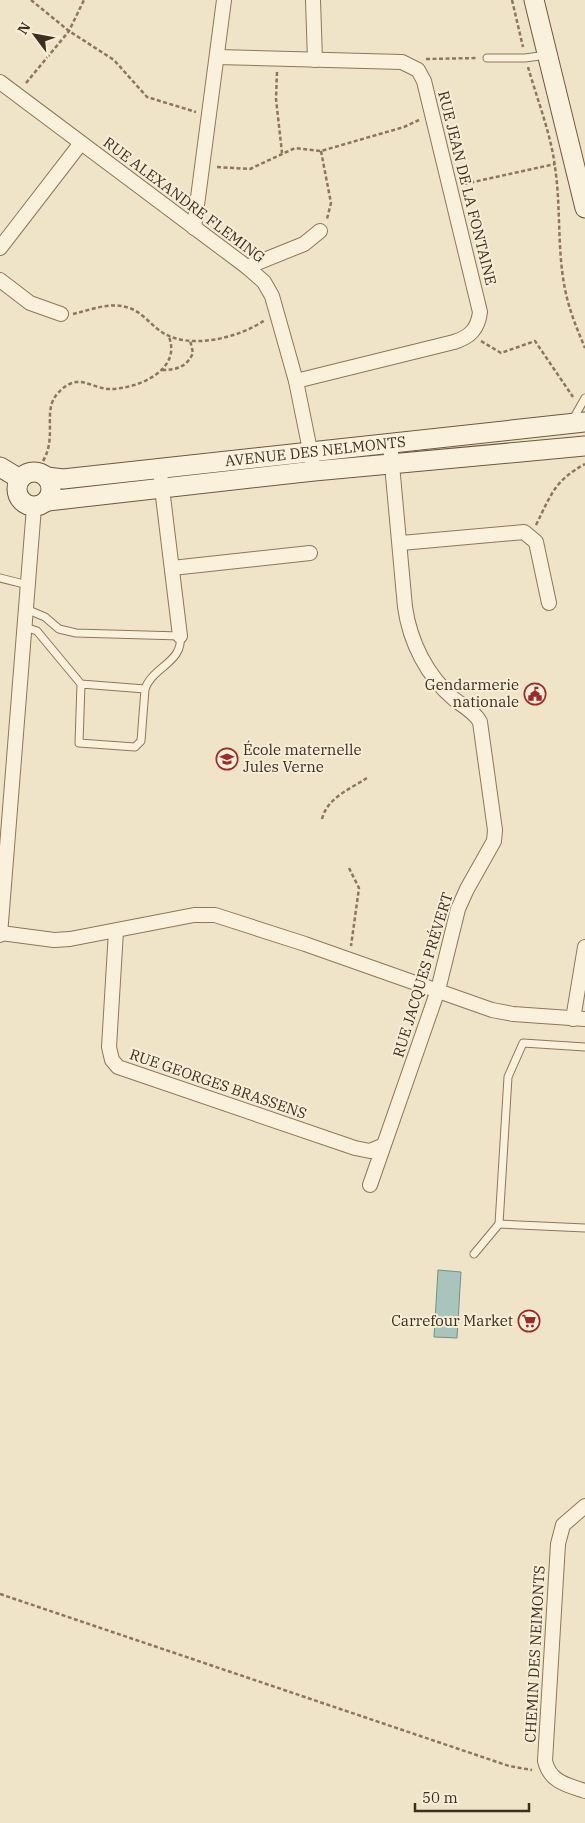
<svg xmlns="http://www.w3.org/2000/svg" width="585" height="1823" font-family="'IBM Plex Serif',serif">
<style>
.water{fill:#a9c4bc;stroke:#6f938a}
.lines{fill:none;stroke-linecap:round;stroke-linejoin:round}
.lane-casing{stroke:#8d765c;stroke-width:9}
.street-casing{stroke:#8d765c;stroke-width:16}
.secondary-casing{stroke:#6f573f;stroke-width:21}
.path{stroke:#8d765c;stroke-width:2.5;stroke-dasharray:4 2.5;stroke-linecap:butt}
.lane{stroke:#faf1dc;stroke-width:7}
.street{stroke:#faf1dc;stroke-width:14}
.secondary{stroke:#faf1dc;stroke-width:19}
.labels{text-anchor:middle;stroke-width:4;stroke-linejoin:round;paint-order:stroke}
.street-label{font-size:15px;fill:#3d2e20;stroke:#f7eed8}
.poi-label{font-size:15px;fill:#3d2e20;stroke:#f7eed8;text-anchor:end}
</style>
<rect width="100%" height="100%" fill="#f0e4c8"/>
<polygon class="water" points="438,1270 461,1272 457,1338 434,1337"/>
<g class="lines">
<g class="lane-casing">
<g id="lane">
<polyline points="487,58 525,58 547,55"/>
<polyline points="572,421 585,398"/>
<polyline points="0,578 28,585"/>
<path d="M26,609L45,617L59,629L76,633L180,636C184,662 152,667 145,689"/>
<polyline points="25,627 37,631 81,684 79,743 135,747 141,741 145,689 81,684"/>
<polyline points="585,1047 523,1043 508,1077 499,1224 585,1228"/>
<polyline points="474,1254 499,1224"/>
</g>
</g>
<g class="street-casing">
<g id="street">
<polyline points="313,0 315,60"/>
<path d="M217,57L402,62L418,70L424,81L480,312C478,329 470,337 454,342L296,381"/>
<polyline points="0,82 247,267 264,282 272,296 296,381 312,460"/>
<polyline points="194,228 224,0"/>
<polyline points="0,248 81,143"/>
<polyline points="247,267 304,244 320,231"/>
<polyline points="0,280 30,303 61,314"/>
<polyline points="161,480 180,636"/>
<polyline points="401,543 524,532 536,542 549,603"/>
<polyline points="172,568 310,553"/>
<polyline points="116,931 109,1047 112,1060 118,1067 355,1148 370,1151 382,1146"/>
<polyline points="1,933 54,940 70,939 194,915 215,915 305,944 492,1010 513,1014 585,1019"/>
<polyline points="0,935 34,507"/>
<polyline points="573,1019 585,947"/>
<path d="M370,1185L438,990L458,909L467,889L494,841L495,830L480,722C475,712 463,706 454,699C427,676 410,642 405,607L390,443"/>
<path d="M585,1506L563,1525L558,1544L545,1761C550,1782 567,1785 585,1791"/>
</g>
</g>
<g class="secondary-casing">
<g id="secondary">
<polyline points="534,0 585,208"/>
<polyline points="0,467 20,479"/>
<circle cx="34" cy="489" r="17"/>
<path id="s1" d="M47,477L63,479L585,422"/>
<polyline points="48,501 314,471 585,446"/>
</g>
</g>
<g class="path">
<polyline points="31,0 69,31 114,60 147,97 196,112"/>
<polyline points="512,0 523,47"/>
<polyline points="426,59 478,58"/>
<path d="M528,67C537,99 551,134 555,167C561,207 557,250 565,289C569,310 577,329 585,348"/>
<polyline points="277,72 276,99 282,153"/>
<polyline points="26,83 69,31 84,0"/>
<polyline points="321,151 331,203 327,219"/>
<polyline points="217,167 250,169 295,148 321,151 404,127 419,120"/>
<polyline points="464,184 555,164"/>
<path d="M73,314C90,310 109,302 126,307C140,310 149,323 160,331C188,351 239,338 265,320"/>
<polyline points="481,341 501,353 535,341 573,397"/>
<path d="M162,370C176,370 187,367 193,353L190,340"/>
<path d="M43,461C58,436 41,409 59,392C63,387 70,383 76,382C87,381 98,389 110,389C136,389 182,371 169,337"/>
<path d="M536,525C551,495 554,481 585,464"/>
<path d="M322,819C327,798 350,789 367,778"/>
<polyline points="349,868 359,888 351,946"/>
<polyline points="0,1594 509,1766 532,1770"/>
</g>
<use href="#lane" class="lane"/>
<use href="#street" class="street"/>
<use href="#secondary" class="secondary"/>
</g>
<defs>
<g id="civic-ring" transform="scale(1.125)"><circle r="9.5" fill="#f7eed8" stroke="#9e2a2b" stroke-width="1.5"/><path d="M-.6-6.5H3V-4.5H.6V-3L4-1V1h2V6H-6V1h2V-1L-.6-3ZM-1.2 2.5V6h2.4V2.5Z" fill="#9e2a2b"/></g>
<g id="school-ring" transform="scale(1.125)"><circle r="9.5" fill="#f7eed8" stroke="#9e2a2b" stroke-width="1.5"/><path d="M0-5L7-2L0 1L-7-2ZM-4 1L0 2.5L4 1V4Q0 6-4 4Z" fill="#9e2a2b"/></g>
<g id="supermarket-ring" transform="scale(1.125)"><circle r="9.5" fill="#f7eed8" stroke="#9e2a2b" stroke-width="1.5"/><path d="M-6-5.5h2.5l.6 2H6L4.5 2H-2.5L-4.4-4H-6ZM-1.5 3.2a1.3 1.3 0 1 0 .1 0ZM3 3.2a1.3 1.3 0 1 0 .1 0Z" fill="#9e2a2b"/></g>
</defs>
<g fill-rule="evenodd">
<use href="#civic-ring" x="535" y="694"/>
<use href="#school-ring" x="227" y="759"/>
<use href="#supermarket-ring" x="529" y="1321"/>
</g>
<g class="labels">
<g class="street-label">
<text transform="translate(467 188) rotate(76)" y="5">RUE JEAN DE LA FONTAINE</text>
<text transform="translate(184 200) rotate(37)" y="5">RUE ALEXANDRE FLEMING</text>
<text dy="5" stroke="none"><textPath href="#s1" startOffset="270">AVENUE DES NELMONTS</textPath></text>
<text transform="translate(423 975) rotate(-73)" y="5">RUE JACQUES PRÉVERT</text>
<text transform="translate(218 1084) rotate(19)" y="5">RUE GEORGES BRASSENS</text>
<text transform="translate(535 1654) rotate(-87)" y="5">CHEMIN DES NEIMONTS</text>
</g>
<g class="poi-label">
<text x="519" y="690">Gendarmerie<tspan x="519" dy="17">nationale</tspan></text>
<text x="243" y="755" text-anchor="start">École maternelle<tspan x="243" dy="17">Jules Verne</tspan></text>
<text x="513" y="1326">Carrefour Market</text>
</g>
</g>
<g transform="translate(35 35) rotate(302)" stroke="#f7eed8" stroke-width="4" paint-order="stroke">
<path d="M0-4L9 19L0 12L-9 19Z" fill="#3d2e20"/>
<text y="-8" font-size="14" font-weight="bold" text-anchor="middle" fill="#3d2e20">N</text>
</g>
<path d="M415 1803v8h114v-8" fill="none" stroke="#3d2e20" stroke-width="2.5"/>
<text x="422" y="1803" font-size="15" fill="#3d2e20" stroke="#f7eed8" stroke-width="4" paint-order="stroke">50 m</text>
</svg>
